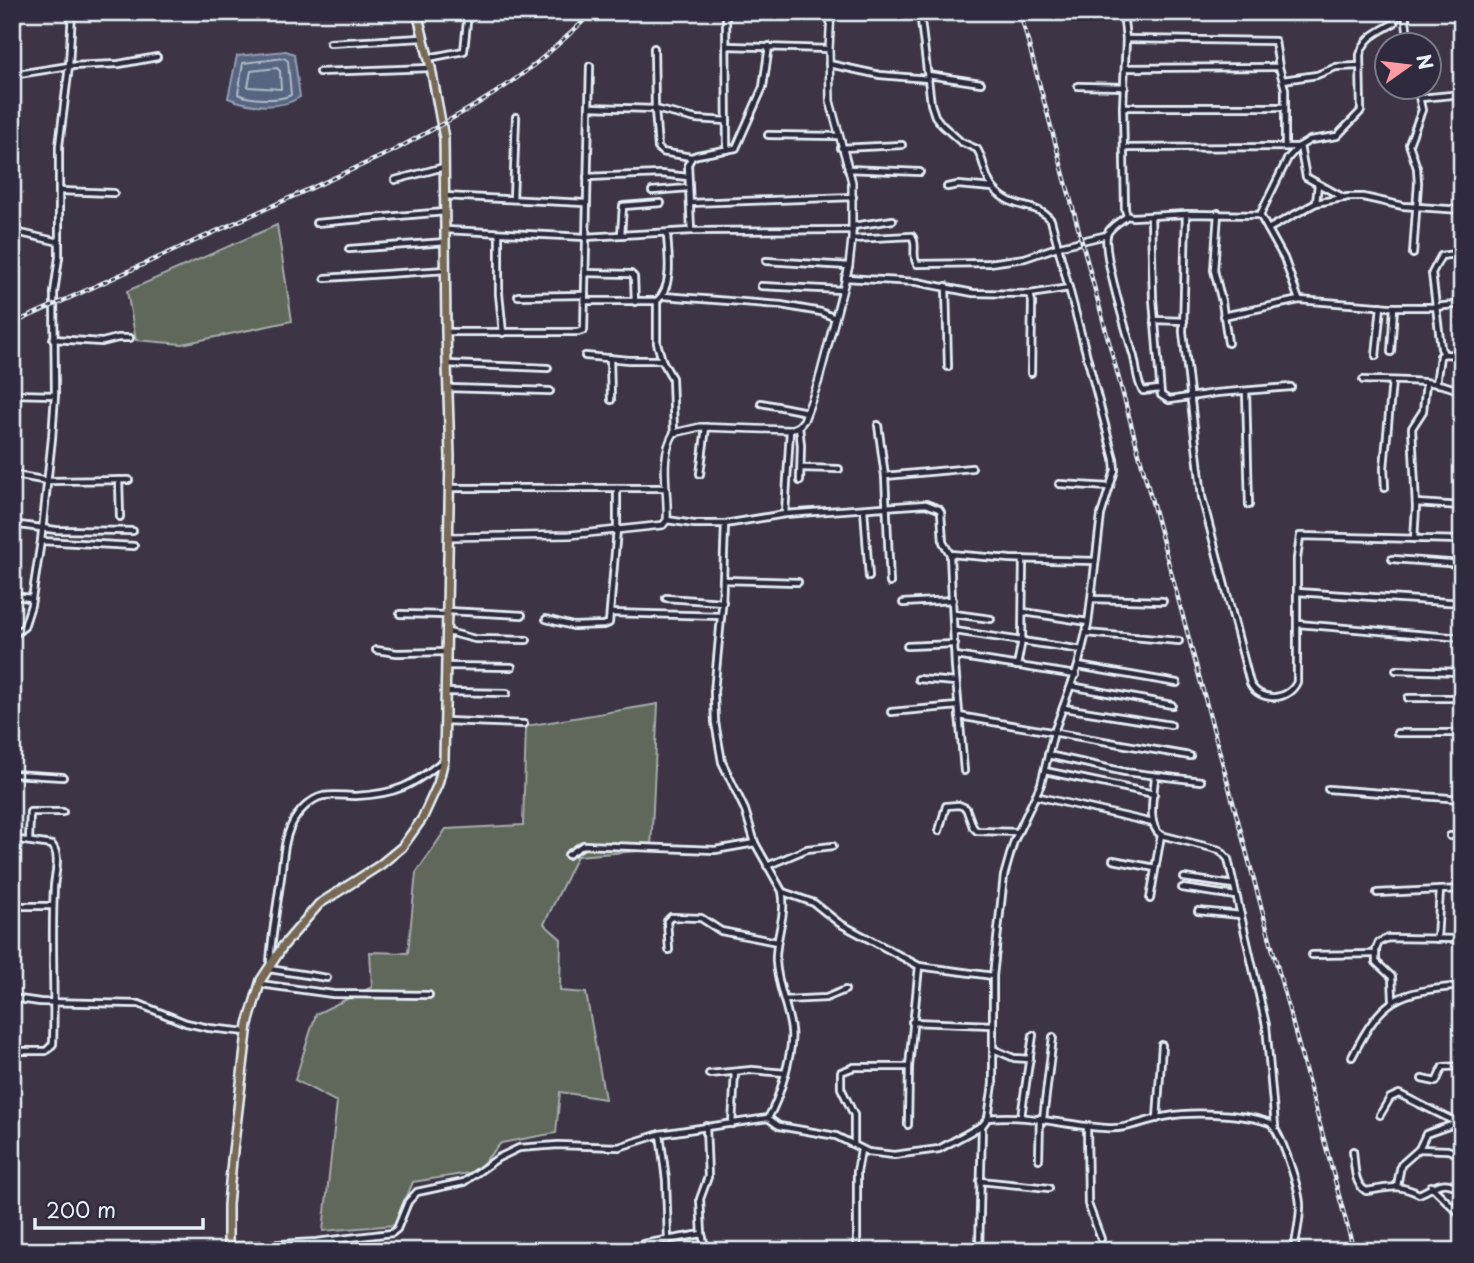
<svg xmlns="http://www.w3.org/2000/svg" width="1474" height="1263" font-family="'Playpen Sans',sans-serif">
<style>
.green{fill:#61685b;stroke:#a4acaa;stroke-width:2}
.water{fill:#586581;stroke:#929db1;stroke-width:2}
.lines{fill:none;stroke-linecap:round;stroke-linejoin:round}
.shore{stroke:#aeb9c8;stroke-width:2}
.minor-casing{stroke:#e8f1f8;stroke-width:10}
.tertiary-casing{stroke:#e8f1f8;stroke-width:10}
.primary-casing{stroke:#e8f1f8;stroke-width:12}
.minor{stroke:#2f2a3d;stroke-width:4.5}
.tertiary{stroke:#2f2a3d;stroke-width:5}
.primary{stroke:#776954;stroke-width:7}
.rail-casing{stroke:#e8f1f8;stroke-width:4.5}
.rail{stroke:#2f2a3d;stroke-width:2;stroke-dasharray:5;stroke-linecap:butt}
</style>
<rect width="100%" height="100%" fill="#3d3445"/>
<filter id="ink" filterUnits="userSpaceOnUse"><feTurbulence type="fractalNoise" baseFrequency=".0143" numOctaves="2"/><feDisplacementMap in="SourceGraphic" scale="14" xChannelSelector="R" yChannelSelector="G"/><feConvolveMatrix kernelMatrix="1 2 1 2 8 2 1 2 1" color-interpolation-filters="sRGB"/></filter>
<g filter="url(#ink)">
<g class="green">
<polygon points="277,225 292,321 182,344 136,340 127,291"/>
<polygon points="658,704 651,850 577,856 544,924 561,939 560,991 586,993 605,1099 560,1092 556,1133 501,1143 475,1172 413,1182 395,1225 323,1231 337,1102 295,1080 316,1014 372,987 370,952 408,953 416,873 446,829 523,825 526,726"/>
</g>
<path class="water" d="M286,51L294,54L300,97C280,110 250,107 228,98L237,56Z"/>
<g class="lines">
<g class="shore">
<path d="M284,58L288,61L291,95C280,101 249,100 238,94L243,63Z"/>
<polygon points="277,68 280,71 281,89 248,87 251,71"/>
</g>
<g class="minor-casing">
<g id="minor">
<polyline points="726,12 727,150"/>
<path d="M920,12L931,104L935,116L942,125L961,142L977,149C985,161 984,178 994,189C1013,211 1037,202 1051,220L1114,459L1115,470L1101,515L1088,624L1078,666L1054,732L1041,784L1014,841L1004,876L993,976V1084L988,1118L982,1126L979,1251"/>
<path d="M1123,12L1126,39L1123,107L1125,209L1127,216L1133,217L1186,214L1260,215L1288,158L1298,147L1310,140L1337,136L1361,111L1360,55C1365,36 1379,32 1394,23L1398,12"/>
<polyline points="1405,12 1409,46"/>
<polyline points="1126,39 1275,41 1279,67 1285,89 1285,147"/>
<polyline points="330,43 422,38"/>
<polyline points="727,46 829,49"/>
<polyline points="654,48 655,109 658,148 662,152 691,157"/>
<polyline points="428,58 464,51 468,12"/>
<polyline points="829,64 880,75 928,79"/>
<polyline points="1126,68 1279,67"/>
<polyline points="319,72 431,68"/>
<polyline points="12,75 69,66 119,64 157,57"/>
<polyline points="928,75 981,83"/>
<polyline points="1283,80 1317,75 1336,67 1360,66"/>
<polyline points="1078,86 1125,87"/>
<polyline points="1421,98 1462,94"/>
<polyline points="589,107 655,109 696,119 727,121"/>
<polyline points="1123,107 1285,107"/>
<polyline points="768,135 837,136"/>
<polyline points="1300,146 1306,177 1344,198"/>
<polyline points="841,148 902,145"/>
<polyline points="1124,148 1298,147"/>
<polyline points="848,169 920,172"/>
<polyline points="587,177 661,174 688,177"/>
<polyline points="395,180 444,167"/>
<polyline points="947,187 958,185 993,188"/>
<polyline points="60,191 114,193"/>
<polyline points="652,191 688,188"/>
<polyline points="444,196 585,203"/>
<polyline points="513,199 516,117"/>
<polyline points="690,203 853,197"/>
<polyline points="1316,203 1348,197 1363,197 1403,206 1462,210"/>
<polyline points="1218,213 1214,270 1222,302 1228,343"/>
<path d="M1186,214L1183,332L1202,497L1250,683C1259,702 1288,702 1297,682V559L1300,536L1462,540"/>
<polyline points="1260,215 1284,258 1299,300"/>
<path d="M1127,216C1121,221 1109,227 1107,235C1102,253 1127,332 1133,354C1137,365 1136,382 1143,391L1159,389"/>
<polyline points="1151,216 1153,299 1161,395 1169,400 1216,393 1291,387"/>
<polyline points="316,223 445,212"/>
<polyline points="853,226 893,220"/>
<polyline points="1268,229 1316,203 1318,184"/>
<polyline points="446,230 585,237 691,231 853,230"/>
<polyline points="12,231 59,242"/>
<polyline points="691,231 688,164 692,157 697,155 736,148 763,87 769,46"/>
<polyline points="499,233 499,294 503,333"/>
<path d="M667,234C668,254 674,286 657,301V343L662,360L672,378L674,433"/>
<polyline points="621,235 623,206 661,203"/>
<path d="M852,239L912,236C918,244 911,256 917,264L989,263L1025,258L1060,246L1107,235"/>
<polyline points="349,249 446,242"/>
<polyline points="1413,254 1418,183 1417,168 1409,144 1422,110 1417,88"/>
<polyline points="766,261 849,266"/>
<polyline points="585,273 631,274 634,277 635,302"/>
<polyline points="325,278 446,270"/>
<polyline points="845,278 917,282 973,293 1030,294 1032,302 1031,373"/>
<polyline points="761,286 842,290"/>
<polyline points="946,286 948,367"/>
<polyline points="1030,294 1069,288"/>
<polyline points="518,296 585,295"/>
<polyline points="663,296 781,305 821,312 835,318"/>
<polyline points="585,301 657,301"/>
<polyline points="1223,316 1299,300 1389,307 1435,307 1462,304"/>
<polyline points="1154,320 1184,321"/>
<polyline points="446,332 578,332 584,330 590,66"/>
<polyline points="53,339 102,342 118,338 130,338"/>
<polyline points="1391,352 1394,307"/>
<polyline points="1444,354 1441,348 1432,273 1441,256 1462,253"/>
<polyline points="585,356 629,360 662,360"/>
<polyline points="1376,356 1381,306"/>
<polyline points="610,358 611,400"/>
<polyline points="447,364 548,368"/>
<path d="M1363,380C1385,381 1447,378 1462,394"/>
<polyline points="1436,384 1440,356 1444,354 1460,355"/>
<polyline points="448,388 550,391"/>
<polyline points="1246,391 1249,505"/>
<polyline points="12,394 55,395"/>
<polyline points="761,403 807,412"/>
<polyline points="878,425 885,476 890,583"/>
<polyline points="799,426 801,445 800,481"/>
<polyline points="801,468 839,469"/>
<polyline points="700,474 706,427"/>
<polyline points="15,475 48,481 129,480"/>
<polyline points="885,476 972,468"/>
<polyline points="119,480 120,517"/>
<polyline points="1059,484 1110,487"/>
<polyline points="450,488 664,488"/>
<polyline points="1385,488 1384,468 1392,381"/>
<polyline points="1416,503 1462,506"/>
<polyline points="864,509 869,577"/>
<polyline points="785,514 790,430"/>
<polyline points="667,520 694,524 725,524 785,514 926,504 939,509 941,512 943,542 950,554 1010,559 1095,561"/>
<polyline points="12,524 56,530 133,531"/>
<polyline points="1414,539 1416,507 1412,428 1423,411 1426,383"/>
<polyline points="41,541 134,546"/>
<polyline points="950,554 955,666 964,771"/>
<polyline points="1392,559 1462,564"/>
<polyline points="723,580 798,582"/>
<polyline points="1297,592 1462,603"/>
<polyline points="12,596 32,598"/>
<polyline points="666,598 723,602"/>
<polyline points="1091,599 1163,601"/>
<polyline points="903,603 953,600"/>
<polyline points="448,611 522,615"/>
<polyline points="1024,612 1088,622"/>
<polyline points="610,613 721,616"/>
<polyline points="400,614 448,615"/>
<polyline points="954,614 991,619"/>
<polyline points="546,619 573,626 604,625 609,623 617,529 617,488"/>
<polyline points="1298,624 1462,638"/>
<polyline points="955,631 1082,650"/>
<polyline points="448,632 475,639 527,640"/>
<polyline points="1086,633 1179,641"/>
<polyline points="12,636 24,627 31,605 41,541 52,438 55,395 54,293 59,257 59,146 69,66 72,12"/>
<polyline points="907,646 955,644"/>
<polyline points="376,650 397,653 447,652"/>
<polyline points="956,656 1076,675"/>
<polyline points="447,666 512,667"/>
<polyline points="1017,666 1022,640 1023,559"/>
<polyline points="1078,666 1177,683"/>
<polyline points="1396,670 1462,672"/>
<polyline points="918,679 956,682"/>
<polyline points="1071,686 1172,705"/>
<polyline points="447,692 507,693"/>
<polyline points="1408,698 1462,698"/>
<polyline points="1064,708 1171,725"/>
<polyline points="891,712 958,706"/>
<polyline points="959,716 1190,756"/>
<polyline points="446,721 524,724"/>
<polyline points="1397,733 1462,733"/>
<polyline points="1048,755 1125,772 1201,781"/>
<polyline points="1045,771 1154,794"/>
<polyline points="12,774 63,777"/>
<path d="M1155,777C1154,793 1146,826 1161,835L1220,850L1228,859L1266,1025L1275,1126"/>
<polyline points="1328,789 1462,799"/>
<polyline points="1036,796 1153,823"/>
<polyline points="939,831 946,806 959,805 966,808 973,827 977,831 1018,832"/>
<polyline points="1450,836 1462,836"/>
<path d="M12,839L52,845C61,856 55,873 54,887C51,939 55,991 53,1044L46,1051H18L14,1055L12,1064"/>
<polyline points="29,841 30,812 63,812"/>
<polyline points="568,855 583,845 715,850 755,843"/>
<polyline points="1113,860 1155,868"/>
<polyline points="767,866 807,849 833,846"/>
<polyline points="1184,878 1234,885"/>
<polyline points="1182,888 1236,896"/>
<polyline points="783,892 814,903 839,923 919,966 993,976"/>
<polyline points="1377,893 1462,889"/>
<polyline points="1150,899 1161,835"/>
<polyline points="12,906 53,906"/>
<polyline points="1198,911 1241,915"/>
<polyline points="1437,939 1440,890"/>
<polyline points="669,950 667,921 671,917 701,918 721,931 777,942"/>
<polyline points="1312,955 1375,954"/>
<path d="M270,962C272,934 277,905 281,877C283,860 284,839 292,824C298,812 310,799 323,796C334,794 345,796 356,796C396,794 412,786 443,761"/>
<polyline points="269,969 327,978"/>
<polyline points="260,984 333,994 429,995"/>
<polyline points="12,998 40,1002 139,1004 186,1023 209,1028 247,1032"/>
<polyline points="1393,999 1392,977 1376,962 1376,949 1379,942 1388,938 1462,939"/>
<polyline points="784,1000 826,998 845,990"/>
<polyline points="912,1022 992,1025"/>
<polyline points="993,1049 1014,1058 1030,1059"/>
<path d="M1352,1057C1383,996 1397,992 1462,986"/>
<polyline points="709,1074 752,1070 785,1073"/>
<polyline points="1422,1079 1436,1082 1443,1067 1462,1066"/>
<polyline points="1380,1115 1390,1098 1399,1094 1462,1125"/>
<polyline points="1021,1117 1033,1035"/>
<polyline points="768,1118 779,1126 836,1136 868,1152 894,1155 939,1149 981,1126"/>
<path d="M988,1118C1028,1113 1066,1126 1106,1128C1128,1130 1147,1119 1169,1116C1193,1111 1247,1114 1270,1123C1281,1131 1300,1191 1300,1206C1300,1221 1296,1236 1294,1251"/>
<polyline points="1043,1119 1053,1037"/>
<polyline points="1157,1119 1162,1045"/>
<polyline points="732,1124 735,1072"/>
<polyline points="908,1125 909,1067 919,966"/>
<polyline points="1087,1126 1088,1204 1101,1239"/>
<polyline points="660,1134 666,1180 668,1241"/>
<polyline points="854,1144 854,1115 841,1088 841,1072 854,1067 909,1067"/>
<polyline points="1419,1149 1448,1150 1462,1156"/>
<path d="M1353,1151C1355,1165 1353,1183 1366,1191C1389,1188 1396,1183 1419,1194C1438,1186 1439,1178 1462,1189"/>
<polyline points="1039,1159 1040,1118"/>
<polyline points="980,1181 1049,1188"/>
<polyline points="1397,1186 1401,1165 1419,1149 1426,1134 1457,1123"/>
<polyline points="1431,1186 1462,1216"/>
<path d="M228,1247L316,1242L392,1233L397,1229L408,1202L417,1192L464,1182L498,1158L519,1148L558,1145L619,1147L660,1134L768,1118C779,1100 794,1051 791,1030C788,1006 777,985 776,961C775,937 787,916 782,891L755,843L745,810L722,762L715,722L714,692L722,607L725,524"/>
<polyline points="637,1251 643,1244 702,1234"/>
<polyline points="706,1251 702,1234 700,1199 708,1177 706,1126"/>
<polyline points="857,1251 857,1172 861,1150"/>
</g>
</g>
<g class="tertiary-casing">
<g id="tertiary">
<path d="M450,537L570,535L663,525L667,520C669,492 658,459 674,433L700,427L790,430L799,426L804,420L818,383L849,266L852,239V182L830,101L829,49L831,12"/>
<polyline points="1437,1251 1462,1247"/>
</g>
</g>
<g class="primary-casing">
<polyline id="primary" points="228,1251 228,1205 232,1160 248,1024 261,980 283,946 319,904 380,865 402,847 422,819 438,784 444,760 450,456 446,332 444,138 431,68 417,12"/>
</g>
<use href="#minor" class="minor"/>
<use href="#tertiary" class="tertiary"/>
<use href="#primary" class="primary"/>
<g class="rail-casing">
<g id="rail">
<polyline points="1020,12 1354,1251"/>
<path d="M12,324L393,151C432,129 473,109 510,83C540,62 567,37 593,12"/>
</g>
</g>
<use href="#rail" class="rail"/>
</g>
</g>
<rect width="1474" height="1263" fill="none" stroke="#2f2a3d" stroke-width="42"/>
<rect x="21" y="21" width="1432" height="1221" fill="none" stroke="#e8f1f8" stroke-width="2.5" filter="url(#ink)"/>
<g transform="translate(1408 66) rotate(76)"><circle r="33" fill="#2f2a3d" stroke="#797a88" stroke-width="2"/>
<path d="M0-5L12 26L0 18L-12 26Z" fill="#ff9aa2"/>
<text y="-10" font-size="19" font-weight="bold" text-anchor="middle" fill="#e8f1f8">N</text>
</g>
<path d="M35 1218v10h168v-10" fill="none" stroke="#e8f1f8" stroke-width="3.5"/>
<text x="46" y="1218" font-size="21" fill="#e8f1f8" stroke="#2f2a3d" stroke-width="5" paint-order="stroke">200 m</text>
</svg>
